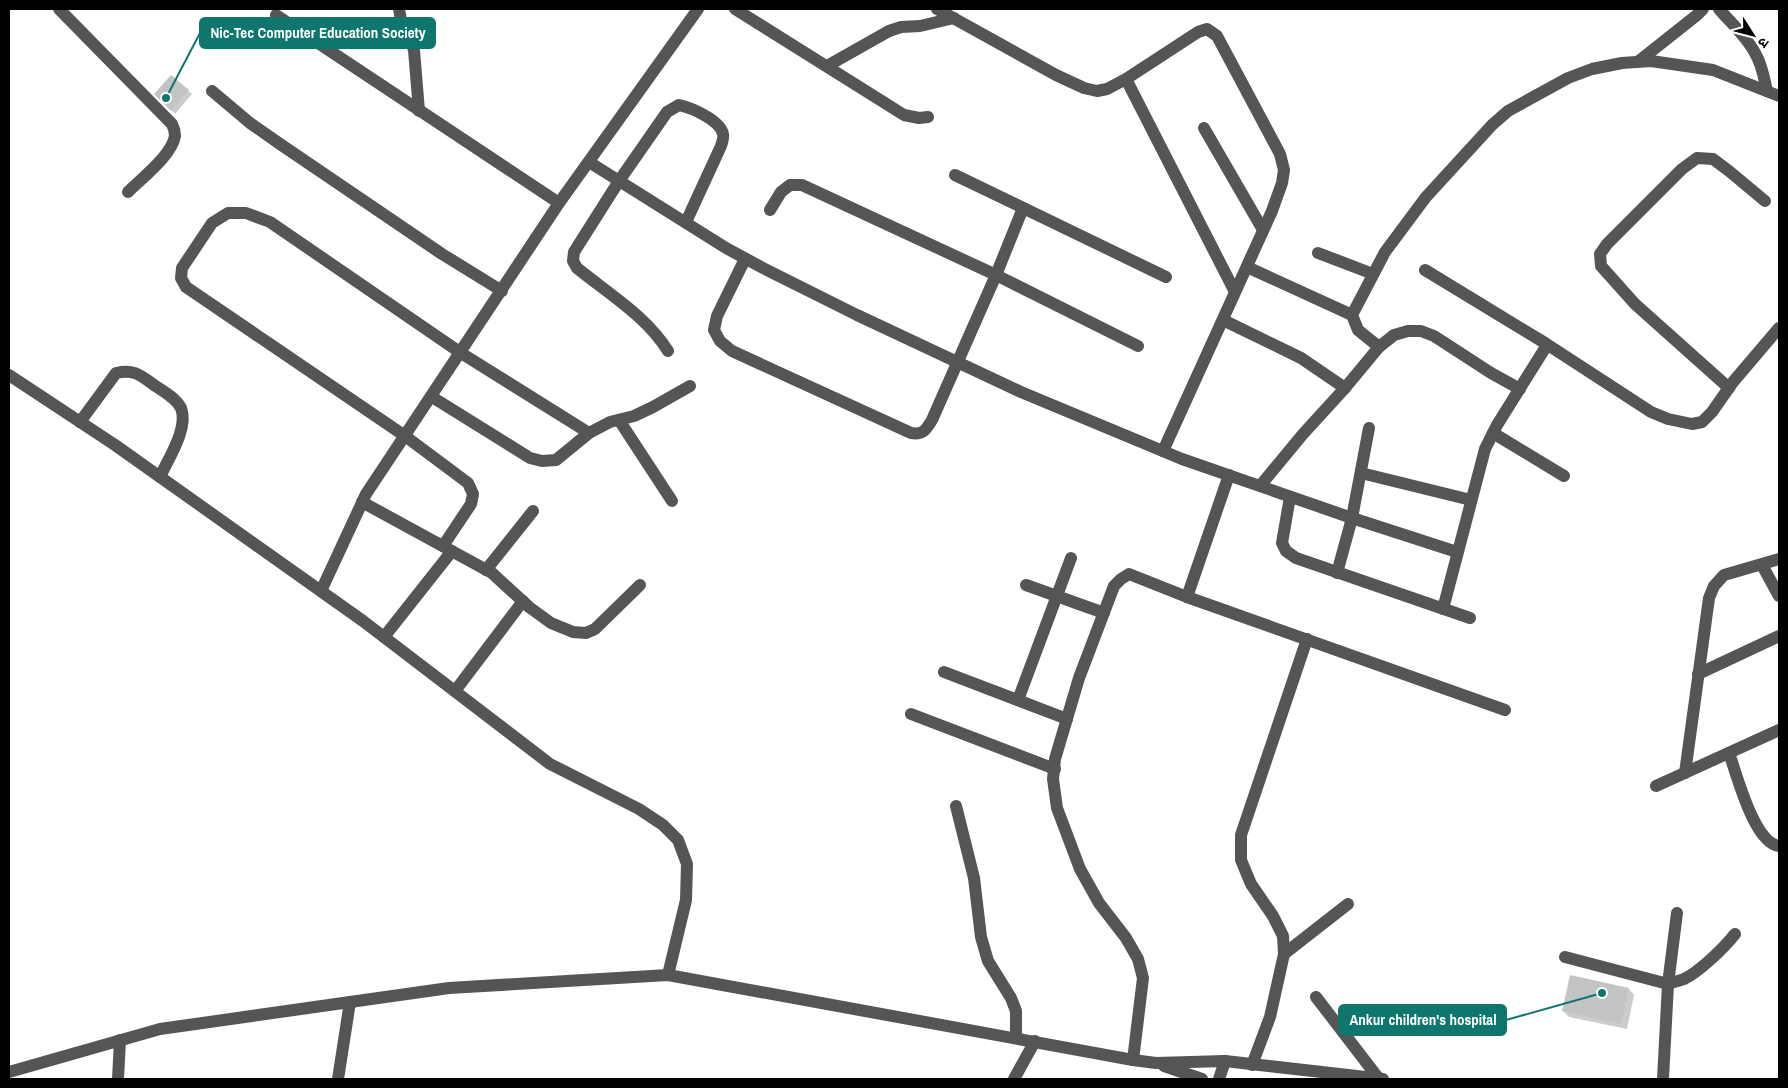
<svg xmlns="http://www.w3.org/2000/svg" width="1788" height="1088" font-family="'Archivo Narrow','Noto Sans Devanagari',sans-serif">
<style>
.shadow{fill:#0003}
.building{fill:#c4c4c4}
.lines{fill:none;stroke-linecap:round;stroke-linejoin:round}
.minor{stroke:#555;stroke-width:12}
.leader{fill:none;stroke:#0f766e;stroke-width:2}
.callout-dot{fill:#0f766e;stroke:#fff;stroke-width:2}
.callout{fill:#0f766e;stroke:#0f766e;stroke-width:2}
.callout-label{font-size:15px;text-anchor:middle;font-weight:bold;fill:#fff}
</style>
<rect width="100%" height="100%" fill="#fff"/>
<g class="shadow">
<polygon points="172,76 192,94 175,114 156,94"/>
<polygon points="1629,989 1634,995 1627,1029 1569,1017 1563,1011"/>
</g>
<g class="building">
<polygon points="171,75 189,90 171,111 154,94"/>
<polygon points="1570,975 1629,988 1621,1024 1562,1011"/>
</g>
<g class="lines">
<g class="minor">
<path d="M59,9L172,124C174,128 175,132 175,136C172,155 142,178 128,192"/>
<polyline points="399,9 402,25 409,37 414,50 419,111"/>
<polyline points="735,9 904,115 919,118 928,117"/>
<polyline points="937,9 1056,75 1084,88 1097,91 1107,89 1126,79 1198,32 1207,29 1217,36 1280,154 1284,170 1282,183 1272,211 1163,451"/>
<path d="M1719,9C1731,23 1746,36 1755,53C1762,64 1764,78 1767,91"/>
<polyline points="276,15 559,203"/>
<polyline points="1639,61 1697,15 1703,9"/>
<polyline points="827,66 889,31 901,27 920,26 954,18"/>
<polyline points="1126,79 1235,292"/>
<polyline points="212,91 250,123 280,144 442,254 502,291"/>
<polyline points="1204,128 1263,230"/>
<polyline points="589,162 726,248 763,268 857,315 1021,392 1182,459 1352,518 1457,552"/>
<polyline points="955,175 1166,277"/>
<polyline points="770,210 781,192 790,185 802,185 996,275 1138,346"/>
<polyline points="1318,253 1373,274"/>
<path d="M745,259L717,316L714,330L720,341L732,351L911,433C923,435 926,430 932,420L996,275L1023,208"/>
<polyline points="1247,267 1352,315"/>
<polyline points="1425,270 1545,343 1651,412 1668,419 1692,424 1702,422 1712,412 1733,382 1779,328"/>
<polyline points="1223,320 1301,358 1345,388"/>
<polyline points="1379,347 1358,330 1352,315 1385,252 1426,197 1492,125 1508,111 1568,78 1592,69 1622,63 1651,61 1713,70 1779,96"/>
<path d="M668,351C646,316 609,294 577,268L573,261L574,252L619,181L667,112L679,105C692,108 720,120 723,134C724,137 722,143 721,146L686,222"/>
<polyline points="9,375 115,445 363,621 550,764 639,809 663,825 678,840 687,864 686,900 668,975"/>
<polyline points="1729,388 1635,304 1601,266 1600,254 1607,244 1682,169 1697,158 1713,159 1729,171 1765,201"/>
<polyline points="432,397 530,458 542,461 556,460 589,433 610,422 634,416 653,407 690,386"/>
<polyline points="619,420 672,501"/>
<path d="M80,422L116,373C134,369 140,375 154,385C163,391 176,398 181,408C189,428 168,459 160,477"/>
<polyline points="1493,433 1564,476"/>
<polyline points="1361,473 1471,500"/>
<polyline points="1260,486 1303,434 1345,388 1379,347 1394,335 1408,331 1421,331 1434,336 1491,373 1520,389"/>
<polyline points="1290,497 1282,543 1286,551 1296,558 1470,618"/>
<polyline points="362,502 492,573 529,607 551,623 573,632 586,633 595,629 640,585"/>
<polyline points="443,546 471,504 473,494 468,483 405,436 186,287 181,278 182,268 212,223 228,213 246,213 270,222 461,353 589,433"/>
<polyline points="1762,565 1779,596"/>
<polyline points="486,570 533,511"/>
<polyline points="1337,573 1352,518 1369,428"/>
<polyline points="1026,585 1104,613"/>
<polyline points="321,591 366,494 559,203 698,9"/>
<polyline points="1187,597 1229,475"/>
<polyline points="1443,609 1485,449 1497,425 1547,345"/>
<polyline points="384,637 452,551"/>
<polyline points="944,672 1067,719"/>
<polyline points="1698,674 1779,636"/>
<polyline points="455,691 523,601"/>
<polyline points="1018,700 1071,558"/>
<polyline points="911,714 1055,769"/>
<path d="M1729,753C1737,775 1754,843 1779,846"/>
<polyline points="1685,773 1709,598 1714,586 1724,575 1779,559"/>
<polyline points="1656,786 1779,730"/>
<polyline points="956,806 974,878 981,937 988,961 1011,998 1016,1011 1016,1038"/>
<polyline points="1284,954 1348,904"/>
<path d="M1565,957L1668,984C1673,982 1679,981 1684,979C1699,972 1724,948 1735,934"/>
<polyline points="1316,997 1379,1079"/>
<polyline points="1133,1060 1143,978 1138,959 1126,938 1099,903 1080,869 1057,808 1053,779 1055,759 1079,678 1114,586 1121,579 1129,574 1187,597 1505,710"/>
<polyline points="1252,1065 1270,1017 1284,954 1283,936 1273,916 1251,884 1241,860 1241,835 1307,639"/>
<polyline points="1164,1066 1202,1079"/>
<polyline points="9,1072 160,1029 449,988 668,975 1133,1060 1156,1063 1225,1061 1383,1079"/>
<polyline points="118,1079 120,1040"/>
<polyline points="338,1079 350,1002"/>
<polyline points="1014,1079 1035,1041"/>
<polyline points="1219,1079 1225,1061"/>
<polyline points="1663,1079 1668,984 1677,913"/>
</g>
</g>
<path class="leader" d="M166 98L200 33M1602 993L1506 1020"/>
<g class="callout-dot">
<circle cx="166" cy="98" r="5"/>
<circle cx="1602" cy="993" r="5"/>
</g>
<g class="callout">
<rect x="200" y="18" width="235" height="30" rx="5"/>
<rect x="1339" y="1005" width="167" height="30" rx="5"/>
</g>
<g class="callout-label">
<text x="318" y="38">Nic-Tec Computer Education Society</text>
<text x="1423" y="1025">Ankur children's hospital</text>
</g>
<rect width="1788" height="1088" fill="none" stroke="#000000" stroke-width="20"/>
<g transform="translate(1753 35) rotate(126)" stroke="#ffffff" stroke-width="4" paint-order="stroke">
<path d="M0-4L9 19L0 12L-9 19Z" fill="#000000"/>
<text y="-8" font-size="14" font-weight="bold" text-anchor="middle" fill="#000000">उ</text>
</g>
</svg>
